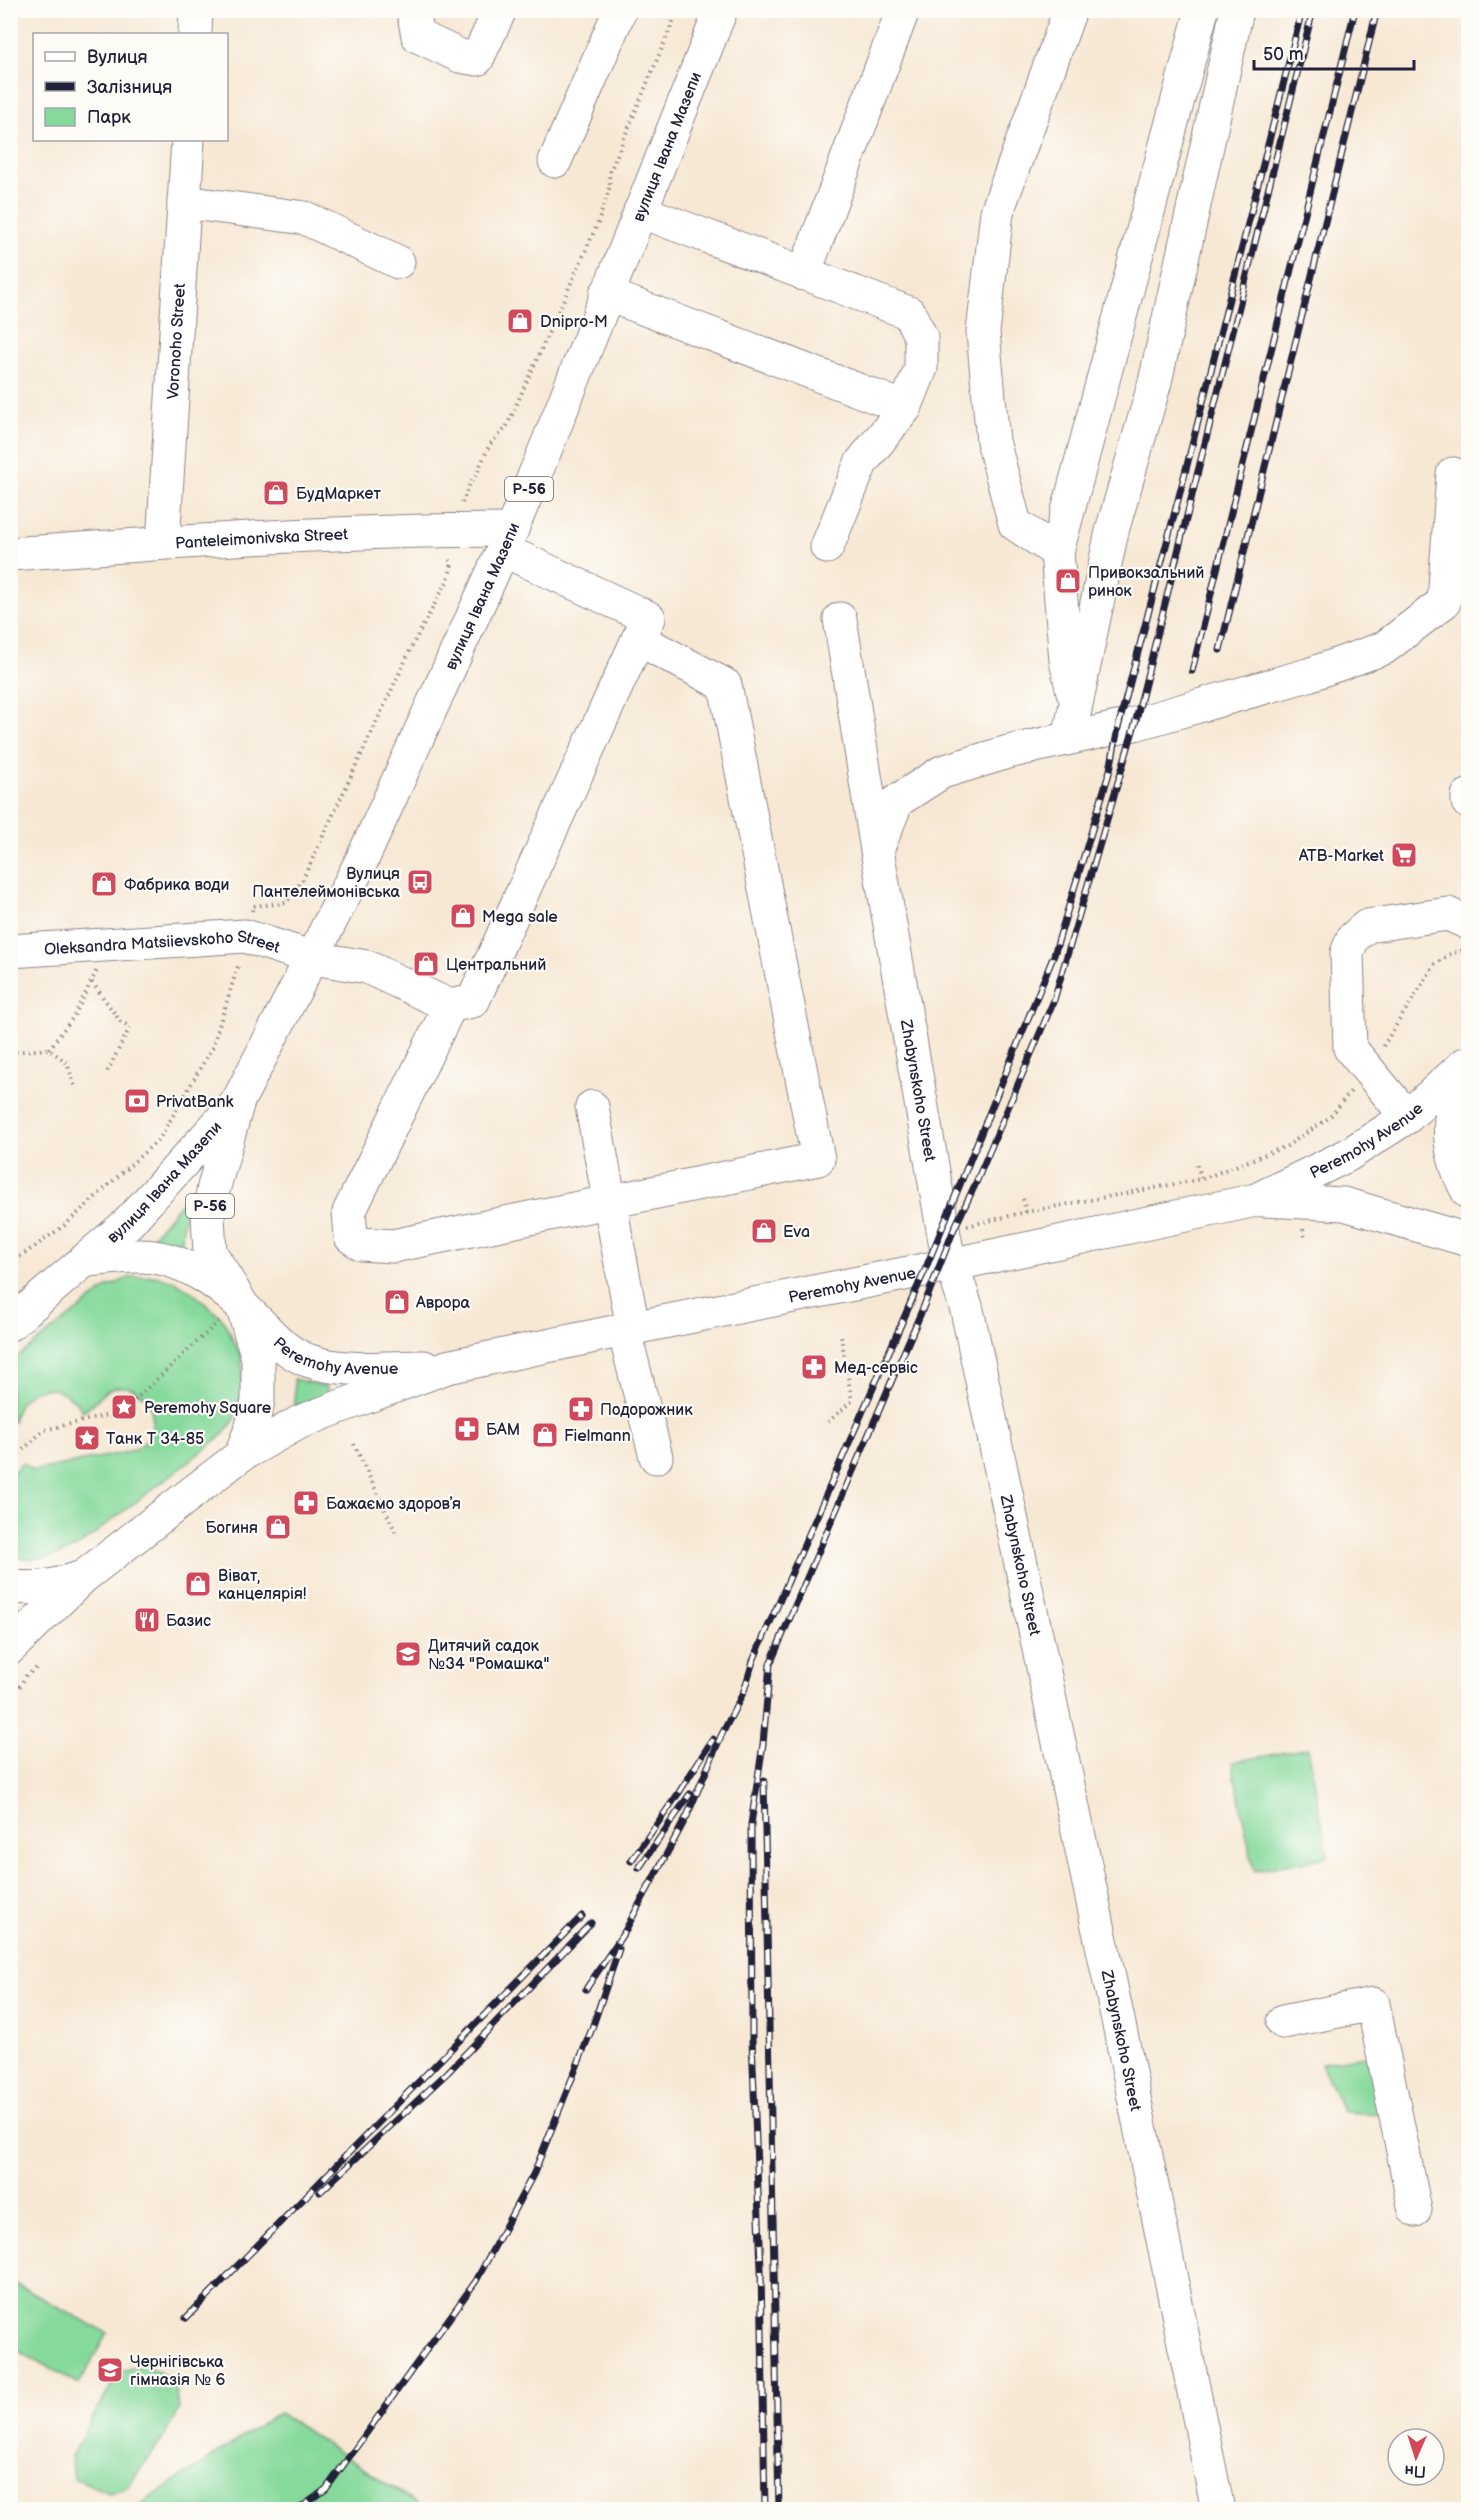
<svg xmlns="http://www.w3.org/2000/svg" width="1479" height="2520" font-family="'Balsamiq Sans',sans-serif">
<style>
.green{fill:#85d99b;stroke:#547e6b;stroke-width:1.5}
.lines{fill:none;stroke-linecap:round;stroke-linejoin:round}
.minor-casing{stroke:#8c8588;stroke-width:35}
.major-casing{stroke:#8c8588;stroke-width:35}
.path{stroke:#8c8588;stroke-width:4;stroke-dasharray:1.5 4.5;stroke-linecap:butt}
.minor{stroke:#fff;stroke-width:33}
.major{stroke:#fff;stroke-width:33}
.rail-casing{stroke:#22223b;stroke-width:7}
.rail{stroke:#fdfcf7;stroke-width:4.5;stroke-dasharray:14;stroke-linecap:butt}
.labels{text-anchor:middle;stroke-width:4.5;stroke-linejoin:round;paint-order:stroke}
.shield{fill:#fdfcf7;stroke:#646373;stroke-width:1.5}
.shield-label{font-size:15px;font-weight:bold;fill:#22223b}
.street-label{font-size:16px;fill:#22223b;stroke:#fdfcf7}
.poi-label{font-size:16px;fill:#22223b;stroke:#fdfcf7;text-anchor:start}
</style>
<rect width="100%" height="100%" fill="#fdfcf7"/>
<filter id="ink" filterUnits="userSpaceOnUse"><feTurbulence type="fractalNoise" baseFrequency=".0167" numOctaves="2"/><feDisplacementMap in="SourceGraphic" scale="12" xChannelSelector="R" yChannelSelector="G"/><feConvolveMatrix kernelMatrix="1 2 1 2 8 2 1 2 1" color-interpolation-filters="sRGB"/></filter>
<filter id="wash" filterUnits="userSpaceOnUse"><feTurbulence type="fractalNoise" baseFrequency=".008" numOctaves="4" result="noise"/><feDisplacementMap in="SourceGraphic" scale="24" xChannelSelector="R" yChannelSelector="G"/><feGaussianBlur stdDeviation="1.35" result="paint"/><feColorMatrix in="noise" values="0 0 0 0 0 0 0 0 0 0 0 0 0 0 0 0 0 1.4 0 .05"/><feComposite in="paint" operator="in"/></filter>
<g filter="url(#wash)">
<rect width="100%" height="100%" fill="#f7e8d4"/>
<g class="green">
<polygon points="183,1200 189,1202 183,1223 182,1242 178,1244 153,1239 153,1236"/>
<path d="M156,1276L175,1281L193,1293L222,1318L242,1357L243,1393L233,1422L218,1439L77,1547C55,1557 35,1563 11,1555V1474L23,1462L33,1471C56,1466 79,1462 101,1457C113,1455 126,1454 137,1448C166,1432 152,1384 119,1387C98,1389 97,1407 82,1411C63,1378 19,1382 13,1422L10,1421L11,1362L108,1287L131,1277Z"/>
<polygon points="294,1379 327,1387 328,1398 295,1406"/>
<polygon points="1308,1748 1328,1857 1254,1871 1232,1762"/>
<polygon points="1371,2055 1381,2114 1343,2112 1321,2063"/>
<polygon points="10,2281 107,2333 79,2384 11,2347"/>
<polygon points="138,2366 151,2368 168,2377 175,2390 179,2409 163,2439 127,2487 109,2493 74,2478 71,2456 119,2372"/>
<polygon points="279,2413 425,2509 133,2509"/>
</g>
</g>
<g filter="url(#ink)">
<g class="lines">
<g class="minor-casing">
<g id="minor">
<polyline points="413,10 418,36 460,56 477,59 500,10"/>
<polyline points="195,34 196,10"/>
<polyline points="555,161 620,10"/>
<polyline points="184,202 305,218 398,262"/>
<polyline points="640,211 909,313 921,337 921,368 905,408 861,463 827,547"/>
<polyline points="804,274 903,10"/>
<polyline points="606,294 905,408"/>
<path id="s1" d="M163,543L188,140"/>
<polyline points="503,550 649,618 638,639"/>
<polyline points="1057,552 1015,524 993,441 983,332 997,212 1070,10"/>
<path id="s2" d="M10,554C177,542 344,530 512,530"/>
<path id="s3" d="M840,619L877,850L946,1246L967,1310L1124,2048L1218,2510"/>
<polyline points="1073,692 1066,661 1057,552 1202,10"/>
<polyline points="1069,738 1112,531 1155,382 1237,10"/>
<polyline points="1468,796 1468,802"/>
<polyline points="877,850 897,801 942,772 1008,752 1135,724 1308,675 1384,648 1444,602 1453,474"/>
<path id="s4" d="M10,951L245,936L313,958L367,967L450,1006L473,1001L638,639L725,685L818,1159L393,1246L361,1244L351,1237L349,1212L450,1006"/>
<polyline points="592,1107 633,1328"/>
<polyline points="1407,1117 1350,1048 1347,953 1353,938 1367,926 1448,914 1468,923"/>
<polyline points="624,1330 656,1457"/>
<polyline points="1283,2022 1373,2004 1415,2210"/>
</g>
</g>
<g class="major-casing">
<g id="major">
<path d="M1465,1065C1447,1113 1443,1145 1468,1192"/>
<polyline points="1263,1200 1344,1204 1468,1240"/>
<path id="s5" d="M87,1260C105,1259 124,1255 142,1256C187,1257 225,1289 256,1319C272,1335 287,1354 310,1361C345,1373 387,1367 424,1367"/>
<path id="s6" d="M10,1324L128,1223L233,1107"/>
<path id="s7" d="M241,1455L252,1426L258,1401V1358L242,1305L210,1252L208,1216L214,1187L238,1101L361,862L503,550L546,448L721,10"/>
<path id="s8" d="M10,1586C36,1591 58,1585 83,1577L241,1455L300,1422L339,1407L447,1367L633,1328L974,1260L1256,1200L1348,1155L1407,1117L1465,1064"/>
<polyline points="10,1648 80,1580"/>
</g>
</g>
<g class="path">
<polyline points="462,503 470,483 477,473 490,444 506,428 598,223 610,186 609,174 678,10"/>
<polyline points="252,911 253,906 286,903 302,881 414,642 448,580 452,564 448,557"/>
<polyline points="92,982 120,1021 130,1027 107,1072"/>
<polyline points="1383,1046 1435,964 1452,953 1465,950"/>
<polyline points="49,1049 74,1016 97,970"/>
<polyline points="10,1052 49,1049 67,1063 75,1087"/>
<polyline points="1197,1165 1202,1179"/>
<polyline points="1023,1199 1026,1212"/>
<polyline points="967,1226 1026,1212 1202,1179 1287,1146 1330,1117 1351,1091"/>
<polyline points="1303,1229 1305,1240"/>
<polyline points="10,1264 65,1225 160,1138 212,1048 239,963"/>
<polyline points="828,1422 852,1401 841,1336"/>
<polyline points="354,1444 397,1535"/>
<polyline points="10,1462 44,1430 122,1412 220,1320"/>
<polyline points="10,1702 26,1676 39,1666"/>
</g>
<use href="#minor" class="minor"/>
<use href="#major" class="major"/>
<g class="rail-casing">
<g id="rail">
<polyline points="1220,650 1377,10"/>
<polyline points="1192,671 1355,10"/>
<polyline points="764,1781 779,2510"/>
<polyline points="631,1861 678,1794 713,1739"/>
<polyline points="639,1868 690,1794"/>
<polyline points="586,1989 625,1931 687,1816 721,1736 744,1691 753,1661 925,1270 1054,955 1110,770 1118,728 1183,481 1302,10"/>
<polyline points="320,2192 448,2072 591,1923"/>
<polyline points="186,2318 582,1916"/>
<polyline points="298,2510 326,2489 476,2281 534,2173 591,2031 619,1949"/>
<polyline points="765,2510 761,2269 752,2039 751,1824 763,1744 770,1664 923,1308 954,1229 975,1185 1054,1000 1135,724 1313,10"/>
</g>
</g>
<use href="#rail" class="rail"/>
</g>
</g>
<defs>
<g id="shop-square" transform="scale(1.35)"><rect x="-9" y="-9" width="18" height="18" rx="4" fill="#d1495b" stroke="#fdfcf7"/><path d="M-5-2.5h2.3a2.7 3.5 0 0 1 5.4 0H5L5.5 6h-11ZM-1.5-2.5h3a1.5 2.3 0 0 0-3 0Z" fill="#fff"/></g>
<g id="supermarket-square" transform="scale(1.35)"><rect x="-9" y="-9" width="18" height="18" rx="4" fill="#d1495b" stroke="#fdfcf7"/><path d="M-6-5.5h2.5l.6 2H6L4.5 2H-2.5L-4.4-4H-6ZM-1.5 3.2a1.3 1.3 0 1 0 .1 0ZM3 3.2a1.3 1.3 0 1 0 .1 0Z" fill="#fff"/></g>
<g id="bus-square" transform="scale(1.35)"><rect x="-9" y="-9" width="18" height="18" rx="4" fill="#d1495b" stroke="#fdfcf7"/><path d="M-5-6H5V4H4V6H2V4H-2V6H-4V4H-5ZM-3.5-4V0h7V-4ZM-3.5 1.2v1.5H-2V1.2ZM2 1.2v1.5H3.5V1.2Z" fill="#fff"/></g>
<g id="bank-square" transform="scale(1.35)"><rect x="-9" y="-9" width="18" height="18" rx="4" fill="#d1495b" stroke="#fdfcf7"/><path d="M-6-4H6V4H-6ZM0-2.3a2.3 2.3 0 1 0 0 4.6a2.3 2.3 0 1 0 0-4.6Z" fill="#fff"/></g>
<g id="pharmacy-square" transform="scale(1.35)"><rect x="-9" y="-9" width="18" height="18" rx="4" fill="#d1495b" stroke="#fdfcf7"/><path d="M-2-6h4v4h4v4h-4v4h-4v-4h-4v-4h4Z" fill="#fff"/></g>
<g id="sight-square" transform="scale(1.35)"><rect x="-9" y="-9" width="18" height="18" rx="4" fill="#d1495b" stroke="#fdfcf7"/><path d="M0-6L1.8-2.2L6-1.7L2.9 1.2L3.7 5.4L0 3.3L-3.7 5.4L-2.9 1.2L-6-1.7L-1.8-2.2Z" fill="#fff"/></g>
<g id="restaurant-square" transform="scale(1.35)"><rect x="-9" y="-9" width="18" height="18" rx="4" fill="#d1495b" stroke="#fdfcf7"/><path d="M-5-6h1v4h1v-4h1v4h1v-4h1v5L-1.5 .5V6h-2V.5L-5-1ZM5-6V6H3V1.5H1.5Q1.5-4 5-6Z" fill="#fff"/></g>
<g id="school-square" transform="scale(1.35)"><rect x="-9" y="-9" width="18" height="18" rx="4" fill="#d1495b" stroke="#fdfcf7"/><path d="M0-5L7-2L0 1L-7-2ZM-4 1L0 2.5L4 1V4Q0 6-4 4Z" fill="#fff"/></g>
</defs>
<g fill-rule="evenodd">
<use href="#shop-square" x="520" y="321"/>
<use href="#shop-square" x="276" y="493"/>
<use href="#shop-square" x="1068" y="581"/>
<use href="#supermarket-square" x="1404" y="855"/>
<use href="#bus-square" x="420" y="882"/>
<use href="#shop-square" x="104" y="884"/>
<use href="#shop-square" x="463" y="916"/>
<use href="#shop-square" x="426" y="964"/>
<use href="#bank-square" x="137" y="1101"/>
<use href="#shop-square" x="764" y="1231"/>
<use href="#shop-square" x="397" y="1302"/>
<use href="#pharmacy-square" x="814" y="1367"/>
<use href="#sight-square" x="124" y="1407"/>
<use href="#pharmacy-square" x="581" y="1409"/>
<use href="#pharmacy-square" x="467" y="1429"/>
<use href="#shop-square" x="545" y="1435"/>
<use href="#sight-square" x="87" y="1438"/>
<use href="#pharmacy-square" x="306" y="1503"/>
<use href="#shop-square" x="278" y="1527"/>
<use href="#shop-square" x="198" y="1584"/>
<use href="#restaurant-square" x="147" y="1620"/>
<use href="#school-square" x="408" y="1654"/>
<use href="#school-square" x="110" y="2370"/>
</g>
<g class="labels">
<g class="shield">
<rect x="505" y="477" width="48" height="24" rx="4.5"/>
<rect x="186" y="1194" width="48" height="24" rx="4.5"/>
</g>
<g class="shield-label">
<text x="529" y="494">Р-56</text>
<text x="210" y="1211">Р-56</text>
</g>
<g class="street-label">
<text dy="6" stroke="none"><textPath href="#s7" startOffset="1419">вулиця Івана Мазепи</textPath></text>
<text dy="6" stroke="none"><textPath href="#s1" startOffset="202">Voronoho Street</textPath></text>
<text dy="6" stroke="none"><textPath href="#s2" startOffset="252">Panteleimonivska Street</textPath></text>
<text dy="6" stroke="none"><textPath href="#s7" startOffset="933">вулиця Івана Мазепи</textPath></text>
<text dy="6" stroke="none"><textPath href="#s4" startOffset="153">Oleksandra Matsiievskoho Street</textPath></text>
<text dy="6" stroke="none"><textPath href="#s3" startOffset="478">Zhabynskoho Street</textPath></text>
<text dy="6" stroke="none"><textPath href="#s8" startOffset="1450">Peremohy Avenue</textPath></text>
<text dy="6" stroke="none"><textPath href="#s6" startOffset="210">вулиця Івана Мазепи</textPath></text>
<text dy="6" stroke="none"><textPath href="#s8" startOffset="912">Peremohy Avenue</textPath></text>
<text dy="6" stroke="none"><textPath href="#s5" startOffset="282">Peremohy Avenue</textPath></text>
<text dy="6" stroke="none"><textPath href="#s3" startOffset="964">Zhabynskoho Street</textPath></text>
<text dy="6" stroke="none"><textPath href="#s3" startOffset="1450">Zhabynskoho Street</textPath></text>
</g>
<g class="poi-label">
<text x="540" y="327">Dnipro-M</text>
<text x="296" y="499">БудМаркет</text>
<text x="1088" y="578">Привокзальний<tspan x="1088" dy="18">ринок</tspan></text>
<text x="1384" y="861" text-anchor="end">ATB-Market</text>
<text x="400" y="879" text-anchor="end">Вулиця<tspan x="400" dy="18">Пантелеймонівська</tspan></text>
<text x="124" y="890">Фабрика води</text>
<text x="482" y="922">Mega sale</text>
<text x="446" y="970">Центральний</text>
<text x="156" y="1107">PrivatBank</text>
<text x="783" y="1237">Eva</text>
<text x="416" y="1308">Аврора</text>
<text x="834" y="1373">Мед-сервіс</text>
<text x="144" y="1413">Peremohy Square</text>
<text x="600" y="1415">Подорожник</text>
<text x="486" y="1435">БАМ</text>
<text x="564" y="1441">Fielmann</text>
<text x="106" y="1444">Танк Т 34-85</text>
<text x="326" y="1509">Бажаємо здоровʼя</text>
<text x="258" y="1533" text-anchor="end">Богиня</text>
<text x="218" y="1581">Віват,<tspan x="218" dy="18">канцелярія!</tspan></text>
<text x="166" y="1626">Базис</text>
<text x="428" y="1651">Дитячий садок<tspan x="428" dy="18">№34 "Ромашка"</tspan></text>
<text x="130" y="2367">Чернігівська<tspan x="130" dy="18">гімназія № 6</tspan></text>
</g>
</g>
<rect width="1479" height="2520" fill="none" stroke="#fdfcf7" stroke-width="36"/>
<rect x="33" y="33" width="195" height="108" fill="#fdfcf7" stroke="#a5a5ac" stroke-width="1.5"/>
<rect x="45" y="52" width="30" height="9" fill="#ffffff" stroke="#a5a5ac" stroke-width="1.5"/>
<text x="87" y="63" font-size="18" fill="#22223b">Вулиця</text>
<rect x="45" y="82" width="30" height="9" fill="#22223b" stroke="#a5a5ac" stroke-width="1.5"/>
<text x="87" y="93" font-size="18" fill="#22223b">Залізниця</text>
<rect x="45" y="108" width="30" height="18" fill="#85d99b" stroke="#a5a5ac" stroke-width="1.5"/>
<text x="87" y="123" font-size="18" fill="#22223b">Парк</text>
<g transform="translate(1416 2457) rotate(183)"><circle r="28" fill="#fdfcf7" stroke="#a5a5ac" stroke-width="1.5"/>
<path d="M0-4.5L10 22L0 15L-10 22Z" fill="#d1495b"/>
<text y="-9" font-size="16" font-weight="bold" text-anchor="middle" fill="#22223b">Пн</text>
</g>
<path d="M1254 60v9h160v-9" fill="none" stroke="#22223b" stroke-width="3"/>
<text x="1263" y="60" font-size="18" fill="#22223b" stroke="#fdfcf7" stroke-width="4.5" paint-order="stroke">50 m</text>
</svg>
